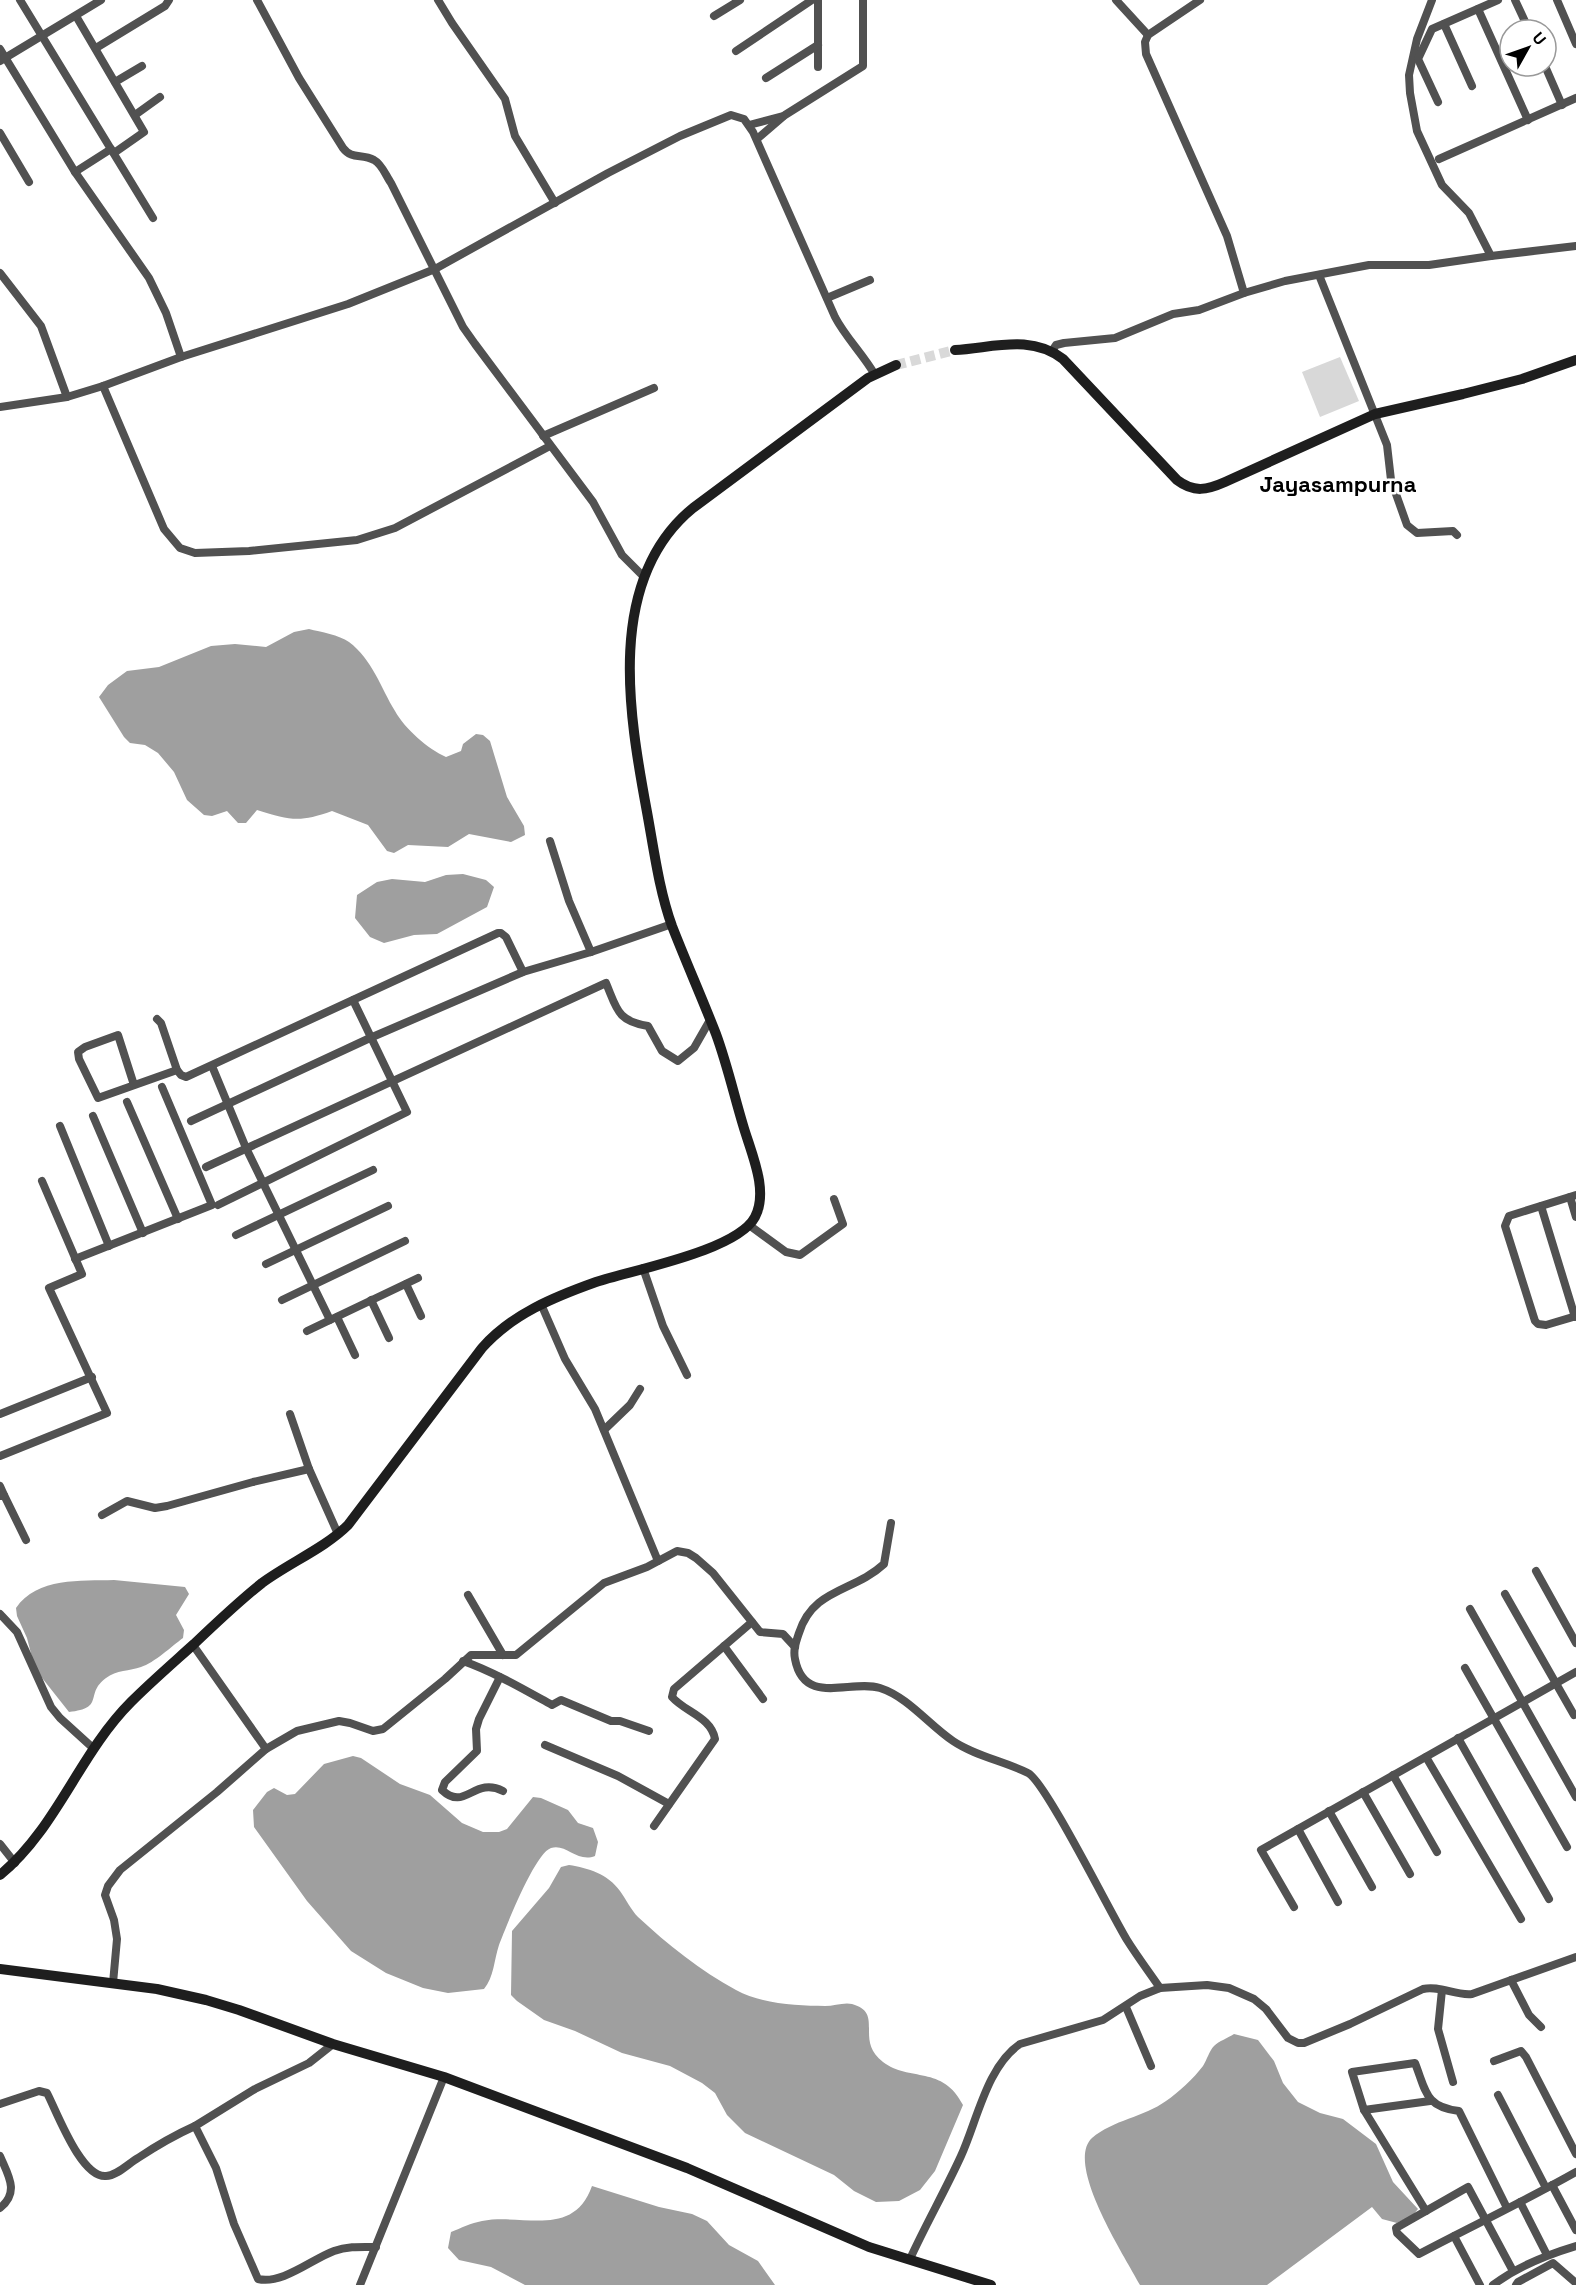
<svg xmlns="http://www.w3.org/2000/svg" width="1576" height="2285" font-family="'Space Grotesk',sans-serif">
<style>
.green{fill:#d8d8d8}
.water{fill:#9f9f9f}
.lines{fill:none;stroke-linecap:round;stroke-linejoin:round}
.secondary-tunnel{stroke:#d9d9d9;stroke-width:10;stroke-dasharray:10 5;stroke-linecap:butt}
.street{stroke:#515151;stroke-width:8}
.secondary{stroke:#1e1e1e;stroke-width:10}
.labels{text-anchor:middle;stroke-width:5;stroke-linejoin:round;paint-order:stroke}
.quarter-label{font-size:22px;font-weight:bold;fill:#000;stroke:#fff}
</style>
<rect width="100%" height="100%" fill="#fff"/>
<polygon class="green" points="1340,357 1359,401 1320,417 1302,372"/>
<g class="water">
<path d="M309,629C321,632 339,635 349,642C372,659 381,688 395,711C405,729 428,749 446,757L461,751L463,744L476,734L483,735L490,741L507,797L524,826L525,835L511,842L469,834L448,847L408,845L394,853L387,851L368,825L332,811C299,823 290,820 257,810L246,823H238L227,811L212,816L204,815L187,800L174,772L158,753L145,745L130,743L124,737L99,697L108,685L127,671L159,667L211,646L235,644L266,647L294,632Z"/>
<polygon points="463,874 486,880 494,887 487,907 437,934 414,935 384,943 370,937 355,918 357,895 377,882 392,879 425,882 446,875"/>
<path d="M114,1580L185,1587L189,1594L176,1615L184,1630L183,1638C172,1646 154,1663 141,1667C130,1671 116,1670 106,1678C84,1694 106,1708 69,1712L35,1669L27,1638L17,1616L16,1608C37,1577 81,1581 114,1580Z"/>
<path d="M353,1756L361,1758L400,1784L430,1795L462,1823L483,1832H499L507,1829L533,1797L541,1798L568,1810L578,1823L593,1828L598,1842L595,1856C577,1863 566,1843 551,1848C535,1853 506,1927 499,1945C494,1960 494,1977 484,1989L448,1993L423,1988L386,1973L351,1951L307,1901L254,1827L253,1810L267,1792L274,1788L287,1795L295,1794L324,1764Z"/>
<path d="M569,1865C588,1868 608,1874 620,1891C626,1899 631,1910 638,1917C667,1944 701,1971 736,1990C761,2004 798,2006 825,2006C834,2006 844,2002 852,2004C885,2013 854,2040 883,2062C909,2082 943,2065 963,2105L935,2171L920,2190L899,2201L876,2202L854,2191L834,2175L745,2133L727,2115L715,2093L702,2083L670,2066L622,2053L575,2031L544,2020L517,2001L511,1995L512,1931L549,1888L561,1867Z"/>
<path d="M1234,2034L1258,2040L1274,2061L1283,2083L1298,2102L1320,2113L1343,2119L1376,2144L1393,2182L1418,2209L1413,2215L1397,2223L1382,2219L1372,2207L1267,2285H1140C1126,2258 1064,2164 1092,2138C1113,2120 1144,2117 1166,2101C1178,2093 1194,2078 1203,2066C1207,2060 1209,2051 1214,2046C1219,2041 1228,2038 1234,2034Z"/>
<path d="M592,2186L659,2207L692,2214L707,2221L729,2245L758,2261L775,2285H525L491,2267L459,2260L448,2248L451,2232C461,2228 471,2223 482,2221C523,2213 573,2239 592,2186Z"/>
</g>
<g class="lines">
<polyline class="secondary-tunnel" points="896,365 955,350"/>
<g class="street">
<polyline points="20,0 153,218"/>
<path d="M257,0L299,78L343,148C352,160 362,153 374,160C382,164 386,176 391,183L463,327L475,344L593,502L622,555L644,577"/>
<polyline points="438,0 452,23 505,99 515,136 555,203"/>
<polyline points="818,0 818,67"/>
<polyline points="1116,0 1148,35"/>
<polyline points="1200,0 1148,35 1145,42 1146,54 1227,236 1244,293"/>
<polyline points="1432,0 1417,39 1409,75 1410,93 1417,131 1442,185 1469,213 1491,256 1576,246"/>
<polyline points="1515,0 1529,30"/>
<polyline points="1557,0 1576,44"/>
<polyline points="1478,9 1528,120"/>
<polyline points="76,16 144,132 114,153"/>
<polyline points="714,16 740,0"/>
<polyline points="1444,24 1472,86"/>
<polyline points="96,48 165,6 169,0"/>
<polyline points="0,49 75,172 149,278 166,313 181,357"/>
<polyline points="736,51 812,0"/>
<polyline points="0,61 101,0"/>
<polyline points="1545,66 1562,105"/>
<polyline points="766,78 818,45"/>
<polyline points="115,82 142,66"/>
<polyline points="1438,102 1418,59 1432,29 1498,0"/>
<polyline points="135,115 160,97"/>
<polyline points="749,125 783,116"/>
<polyline points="0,133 29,182"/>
<polyline points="757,139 785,115 863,66 863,0"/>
<polyline points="1439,159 1576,98"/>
<polyline points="75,172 111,149"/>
<polyline points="0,273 41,326 67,397"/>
<polyline points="1319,275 1387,445 1391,480 1407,525 1417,533 1453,531 1457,535"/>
<polyline points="827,298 870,280"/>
<polyline points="1052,351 1056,345 1064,343 1115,338 1173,314 1199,310 1244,293 1285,281 1369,265 1429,265 1491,256"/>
<polyline points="103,386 164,529 180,548 195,553 249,551 357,540 395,528 550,446"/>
<path d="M0,407L67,397L103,386L181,357L348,304L435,269L608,173L680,136L731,115L744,119L753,132L835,317C846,338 863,354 875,375"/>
<polyline points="543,436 654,388"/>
<polyline points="550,841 569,901 591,952"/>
<polyline points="157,1019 161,1023 177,1070 181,1075 186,1077 498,933 501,933 506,937 523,972"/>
<polyline points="212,1066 246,1148 330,1320 307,1331"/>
<polyline points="134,1085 118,1035 85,1047 78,1052 79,1059 98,1098 177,1070"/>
<polyline points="127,1102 178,1219"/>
<polyline points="93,1116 143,1233"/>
<polyline points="191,1121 370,1038 523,972 591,952 672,924"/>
<polyline points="60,1126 109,1246"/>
<path d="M206,1167L606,983C617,1009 617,1021 648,1026L662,1051L678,1061L694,1048L710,1020"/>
<polyline points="1576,1195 1509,1216 1505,1226 1535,1321 1538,1324 1546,1325 1576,1316"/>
<polyline points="1570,1197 1576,1217"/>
<polyline points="218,1205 407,1112 353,1000"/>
<polyline points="1541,1206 1575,1317"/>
<polyline points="749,1225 786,1252 800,1255 843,1224 834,1199"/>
<polyline points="236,1235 373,1170"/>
<polyline points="75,1259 212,1205 162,1087"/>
<polyline points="266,1264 388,1206"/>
<polyline points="643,1268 663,1326 687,1375"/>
<polyline points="406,1284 421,1316"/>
<polyline points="282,1300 405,1241"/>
<polyline points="371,1300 389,1338"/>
<polyline points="541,1304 565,1359 595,1409 658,1561"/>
<polyline points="337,1317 355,1355"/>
<polyline points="330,1320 418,1278"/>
<polyline points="0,1414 92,1377"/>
<polyline points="290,1414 309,1469 338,1534"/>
<polyline points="604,1430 630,1405 640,1389"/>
<polyline points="0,1456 107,1413 49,1288 82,1274 42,1181"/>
<polyline points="0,1486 4,1495"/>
<polyline points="0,1496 4,1495 26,1540"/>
<polyline points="102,1515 127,1501 155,1508 167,1506 253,1482 309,1469"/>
<path d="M891,1523L884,1564C854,1592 813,1588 799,1633C796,1642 793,1650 795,1659C804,1707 851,1679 880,1688C908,1697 929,1725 953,1741C975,1756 1004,1761 1028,1773C1045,1781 1111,1914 1127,1940C1137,1956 1149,1972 1160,1988"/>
<polyline points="1536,1571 1576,1643"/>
<polyline points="1505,1594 1574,1715"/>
<polyline points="468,1595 503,1655"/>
<polyline points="1470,1609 1576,1797"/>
<polyline points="0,1614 17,1632 51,1707 60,1718 93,1748"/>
<polyline points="193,1645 266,1749"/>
<polyline points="724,1646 763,1699"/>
<path d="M463,1661C494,1672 523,1689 552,1705L561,1700L611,1721H620L649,1731"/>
<polyline points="1465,1668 1567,1847"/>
<path d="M500,1677L479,1719L476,1729L477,1751L445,1782L442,1790C465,1812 474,1776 503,1791"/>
<polyline points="1458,1738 1549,1899"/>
<polyline points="545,1745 618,1776 669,1804"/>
<polyline points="1426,1757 1521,1919"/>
<polyline points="1393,1775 1437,1852"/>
<polyline points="1363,1792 1410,1874"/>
<polyline points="1329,1811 1372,1887"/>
<path d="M654,1826L715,1739C711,1717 685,1712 672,1697L674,1689L752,1622"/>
<polyline points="1298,1829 1338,1902"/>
<polyline points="0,1844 15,1863"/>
<polyline points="1294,1907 1261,1850 1576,1672"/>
<polyline points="1511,1980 1529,2015 1541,2027"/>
<polyline points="113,1983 117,1939 114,1920 105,1895 108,1886 120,1870 217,1792 266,1749 297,1731 339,1721 350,1723 373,1731 383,1729 445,1679 471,1655 516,1655 604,1583 647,1567 677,1551 688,1553 696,1558 713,1573 760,1632 783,1634 795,1647"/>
<polyline points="1442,1990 1438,2029 1453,2082"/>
<polyline points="1126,2007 1151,2066"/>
<path d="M333,2044L309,2063L255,2089L195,2126L216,2168L234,2224L258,2279C282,2285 312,2259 334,2251C348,2246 362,2247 376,2247"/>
<polyline points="1494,2061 1521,2051 1526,2057 1576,2154"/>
<polyline points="1498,2095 1546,2188"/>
<path d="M0,2104L39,2091L47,2093C57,2112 81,2178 106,2176C117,2176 129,2163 138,2158C156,2146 175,2135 195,2126"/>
<polyline points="1364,2110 1430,2101"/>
<path d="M0,2156C8,2175 20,2192 0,2208"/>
<polyline points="1552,2185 1576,2230"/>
<polyline points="1520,2202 1547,2255"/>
<path d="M1426,2211L1364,2110L1352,2072L1415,2063C1426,2091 1425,2107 1459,2111L1507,2208"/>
<polyline points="1454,2236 1480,2285"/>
<path d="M910,2259C926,2224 945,2191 961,2156C977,2121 987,2066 1020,2044L1103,2020L1140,1996L1160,1988L1207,1985L1229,1988L1254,1999L1266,2009L1288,2038L1298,2043H1304L1350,2024L1423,1989C1439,1985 1456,1996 1472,1994L1576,1957"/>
<path d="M1513,2271L1468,2187L1396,2228L1397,2233L1419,2254C1472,2226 1525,2201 1576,2172"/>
<polyline points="360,2285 444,2077"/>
<path d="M1493,2285C1518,2266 1546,2255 1576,2246"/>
<polyline points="1516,2285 1518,2282 1553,2263 1576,2283"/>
</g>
<g class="secondary">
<path d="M955,350C993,348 1030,334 1063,359L1177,480C1194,493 1207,490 1225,482L1375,414L1463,394L1522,379L1576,360"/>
<path d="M0,1875C57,1828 79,1754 131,1702C151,1682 173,1663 194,1644C216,1623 238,1602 262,1583C289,1563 325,1548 348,1525L482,1348C512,1314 554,1297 596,1282C632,1270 737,1251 755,1217C769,1190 751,1153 743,1125C734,1095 727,1064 716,1034C702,998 686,962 672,926C659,890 654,850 647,812C629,715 605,580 693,508L868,378L896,365"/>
<polyline points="0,1969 157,1989 206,2000 239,2010 333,2044 444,2077 687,2168 869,2247 991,2285"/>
</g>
</g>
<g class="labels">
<g class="quarter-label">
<text x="1338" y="492">Jayasampurna</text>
</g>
</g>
<g transform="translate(1528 48) rotate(50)"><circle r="28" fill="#ffffff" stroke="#999999" stroke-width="1.5"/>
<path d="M0-4.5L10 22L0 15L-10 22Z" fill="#000000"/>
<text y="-9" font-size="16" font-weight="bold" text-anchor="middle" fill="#000000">U</text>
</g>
</svg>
